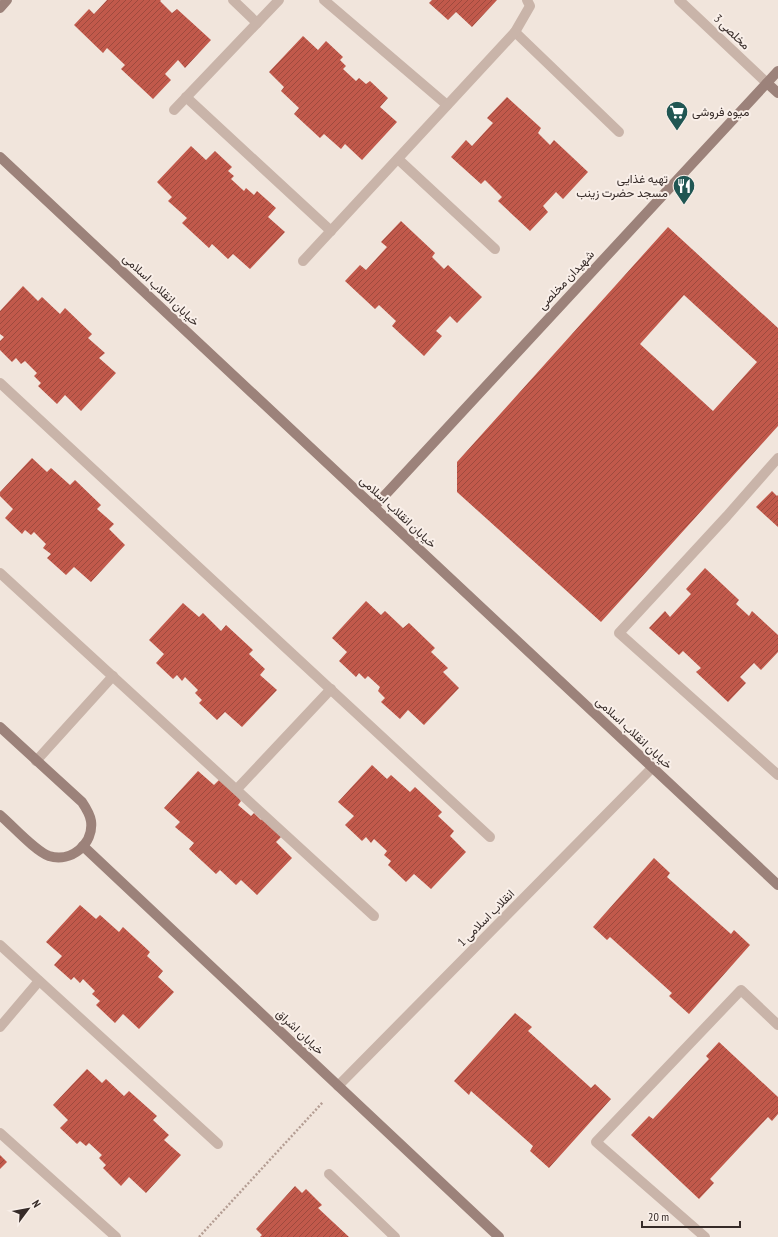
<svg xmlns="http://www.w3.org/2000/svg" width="778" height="1237" font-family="'PT Sans Narrow',Vazirmatn,sans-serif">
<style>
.building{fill:url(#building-hatch);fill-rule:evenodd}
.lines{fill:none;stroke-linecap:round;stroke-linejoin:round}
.path{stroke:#b49d93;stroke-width:2.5;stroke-dasharray:2 2;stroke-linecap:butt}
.street{stroke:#c9b4a9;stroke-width:10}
.secondary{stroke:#9c827a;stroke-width:10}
.labels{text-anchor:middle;stroke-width:4;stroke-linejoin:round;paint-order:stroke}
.street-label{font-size:12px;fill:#362b28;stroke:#f9efe9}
.poi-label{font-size:12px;fill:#362b28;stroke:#f9efe9;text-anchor:start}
</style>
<defs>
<pattern id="building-hatch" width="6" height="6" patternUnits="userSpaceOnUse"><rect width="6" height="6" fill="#c1594b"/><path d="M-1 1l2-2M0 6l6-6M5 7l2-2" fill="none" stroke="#9e4a3e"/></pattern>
</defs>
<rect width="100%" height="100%" fill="#f1e5dc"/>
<g class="building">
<polygon points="107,0 161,0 160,1 172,13 177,9 211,40 185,68 178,60 165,74 171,80 153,99 121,69 125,65 107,48 103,53 74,25 89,9 94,14"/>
<polygon points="432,0 497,0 472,27 456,12 448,20 429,3"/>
<polygon points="303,36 318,50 326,41 343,57 340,60 346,66 343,69 356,81 359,78 366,84 370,81 388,98 380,107 397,122 362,160 345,144 341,149 324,134 320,138 294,114 299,108 281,91 284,87 269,72"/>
<polygon points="507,97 541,128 538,133 550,145 554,140 588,172 563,199 556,192 543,206 548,212 530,231 498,201 502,197 485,180 481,184 451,157 466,140 472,146 493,123 487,118"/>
<polygon points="191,146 206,160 215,151 232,167 228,171 234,176 231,179 244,191 246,188 254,195 257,191 276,208 268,217 285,232 250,269 233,254 228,259 212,244 209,248 182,223 187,218 168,201 172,197 157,182"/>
<polygon points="401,221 435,253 432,257 444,269 448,265 482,297 457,323 450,316 436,331 442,336 424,356 392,326 396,321 379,305 375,309 345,281 360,265 366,270 387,247 381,242"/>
<path d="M668,227L778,328V426L601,622L457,492V462ZM684,295L757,362L713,411L640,344Z"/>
<polygon points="23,286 38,301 42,297 60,314 65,308 92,334 88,338 105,353 99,358 116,373 81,411 65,395 57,404 38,386 41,383 34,376 37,373 25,361 21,364 16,358 12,362 0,350 0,341 4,337 0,334 0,311"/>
<polygon points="32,458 47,472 51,468 70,485 75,480 101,505 97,509 114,524 109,529 125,545 91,582 74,567 66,575 47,558 51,554 43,548 46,544 34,532 31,535 25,530 22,534 5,518 13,509 0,496 0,492"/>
<polygon points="772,491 777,496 778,495 778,527 756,507"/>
<polygon points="705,568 739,600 736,604 749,616 752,611 778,635 778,652 761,670 754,663 740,677 746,683 728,702 696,672 701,668 683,651 679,655 649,628 665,611 670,617 691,594 686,589"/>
<polygon points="366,601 381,615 385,611 403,628 409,623 435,648 431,652 448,668 443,672 459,688 424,725 408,710 400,719 381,702 385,698 378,691 380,687 368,676 365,679 359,673 356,677 339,661 347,652 332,638"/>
<polygon points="183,603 199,617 203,613 221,631 226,625 253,650 249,654 265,669 260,675 277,690 242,727 225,712 217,720 199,703 202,700 195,693 198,690 185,677 182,681 177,675 173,679 156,663 164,654 149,640"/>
<polygon points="372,765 387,779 391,775 410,792 415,787 442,812 438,816 454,831 450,836 466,852 431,889 414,874 406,882 388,865 391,861 384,855 387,851 374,839 371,843 366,837 362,841 345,825 354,816 338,802"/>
<polygon points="198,771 214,785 222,777 241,801 238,805 251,816 254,813 261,820 265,816 284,834 276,842 292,858 257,895 241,880 236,885 220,870 216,874 189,849 194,843 175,827 180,822 164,808"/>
<polygon points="654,858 670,873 667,877 731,934 734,930 750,945 689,1014 669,996 672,993 610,937 607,940 593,927"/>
<polygon points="80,905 96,919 100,915 119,932 123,927 150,952 147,956 163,971 158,977 174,992 139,1029 123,1014 115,1023 96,1005 100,1001 92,994 95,991 83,979 80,983 74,977 71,980 54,965 62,956 46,942"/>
<polygon points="515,1013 532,1027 528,1031 591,1088 595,1084 611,1099 549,1168 530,1151 533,1146 471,1091 469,1095 454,1081"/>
<polygon points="719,1042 778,1097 778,1114 772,1121 768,1117 710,1179 714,1183 699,1199 631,1135 649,1116 653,1119 709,1059 706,1056"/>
<polygon points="87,1069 102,1083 106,1079 124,1096 129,1091 157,1116 153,1120 169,1135 164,1140 181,1155 146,1193 129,1177 121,1186 103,1168 106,1165 99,1158 102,1155 89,1143 86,1146 80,1141 77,1144 60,1128 68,1120 53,1105"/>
<polygon points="0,1155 7,1162 0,1169"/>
<polygon points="295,1186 302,1193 306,1189 322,1205 318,1208 349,1237 260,1237 262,1235 256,1229"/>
</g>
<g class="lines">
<polyline class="path" points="199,1237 323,1102"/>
<g class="street">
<polyline points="233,0 257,23"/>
<polyline points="324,0 447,105"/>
<polyline points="679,0 767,83"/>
<polyline points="515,32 619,132"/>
<polyline points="186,97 331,231"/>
<polyline points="174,110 279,0"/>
<polyline points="398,159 495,249"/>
<polyline points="303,261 515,32 530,6 527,0"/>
<polyline points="0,383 490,837"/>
<polyline points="778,458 727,516 619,633 778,775"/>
<polyline points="0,573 374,916"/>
<polyline points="36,761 113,676"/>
<polyline points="237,789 331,689"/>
<polyline points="0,945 218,1144"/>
<polyline points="0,1027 39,981"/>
<polyline points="338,1086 652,768"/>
<polyline points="0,1133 116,1237"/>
<polyline points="329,1174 395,1237"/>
<polyline points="705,1237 596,1142 741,990 778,1025"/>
</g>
<g class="secondary">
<polyline points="0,8 7,0"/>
<polyline points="767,83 778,93"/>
<polyline points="0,157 778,885"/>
<polyline points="374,507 778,71"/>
<path d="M0,727L82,802C86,808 90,814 91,821C94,844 71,863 49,856C35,851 12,825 0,815"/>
<polyline points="83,846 499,1237"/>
</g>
</g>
<defs>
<g id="supermarket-pin" transform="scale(1.15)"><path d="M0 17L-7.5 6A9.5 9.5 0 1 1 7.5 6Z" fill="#205653" stroke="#f9efe9"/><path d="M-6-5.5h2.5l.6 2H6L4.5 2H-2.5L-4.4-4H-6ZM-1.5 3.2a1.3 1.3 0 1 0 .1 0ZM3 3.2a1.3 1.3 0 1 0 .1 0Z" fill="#fff"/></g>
<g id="restaurant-pin" transform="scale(1.15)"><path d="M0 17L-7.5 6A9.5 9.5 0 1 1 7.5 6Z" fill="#205653" stroke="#f9efe9"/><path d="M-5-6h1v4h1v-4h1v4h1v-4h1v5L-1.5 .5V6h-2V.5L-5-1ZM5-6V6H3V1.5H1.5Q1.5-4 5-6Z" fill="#fff"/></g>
</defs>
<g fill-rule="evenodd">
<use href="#supermarket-pin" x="677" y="112"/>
<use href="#restaurant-pin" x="684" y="186"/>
</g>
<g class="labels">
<g class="street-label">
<text transform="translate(732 32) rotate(44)" y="4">مخلصی 3</text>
<text transform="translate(566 280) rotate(-47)" y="4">شهیدان مخلصی</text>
<text transform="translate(161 290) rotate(43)" y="4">خیابان انقلاب اسلامی</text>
<text transform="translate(398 512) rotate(43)" y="4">خیابان انقلاب اسلامی</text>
<text transform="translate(634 733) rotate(43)" y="4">خیابان انقلاب اسلامی</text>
<text transform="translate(486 918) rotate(-45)" y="4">انقلاب اسلامی 1</text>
<text transform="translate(300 1032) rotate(43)" y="4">خیابان اشراق</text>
</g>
<g class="poi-label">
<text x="692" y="116">میوه فروشی</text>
<text x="668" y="183" text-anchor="end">تهیه غذایی<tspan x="668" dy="14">مسجد حضرت زینب</tspan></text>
</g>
</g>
<g transform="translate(28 1209) rotate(58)" stroke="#f9efe9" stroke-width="3" paint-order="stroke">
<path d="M0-3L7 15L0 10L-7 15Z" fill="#362b28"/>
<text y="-6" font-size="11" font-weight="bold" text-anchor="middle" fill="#362b28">N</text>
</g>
<path d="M642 1221v6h98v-6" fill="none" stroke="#362b28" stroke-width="2"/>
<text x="648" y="1221" font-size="12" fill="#362b28" stroke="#f9efe9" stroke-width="3" paint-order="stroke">20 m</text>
</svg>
